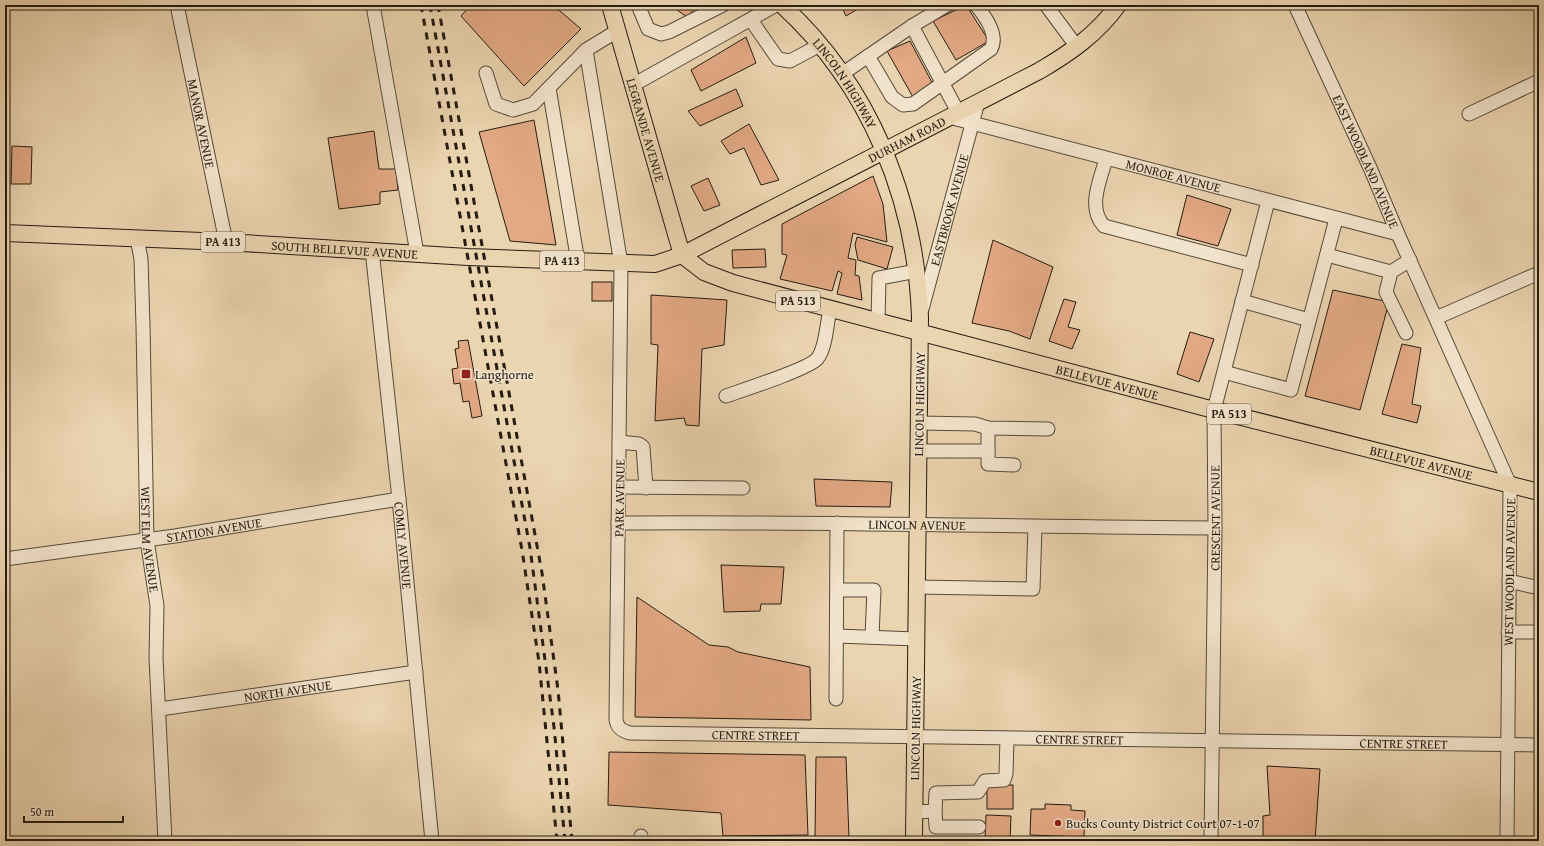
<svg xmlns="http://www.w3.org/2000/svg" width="1544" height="846" font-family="'Gentium Book Plus',serif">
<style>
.building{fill:#e2a984;stroke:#251c11}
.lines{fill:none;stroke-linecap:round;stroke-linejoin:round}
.minor-casing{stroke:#564a39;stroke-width:15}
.major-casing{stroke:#251c11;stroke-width:18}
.minor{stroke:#f2e3cc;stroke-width:13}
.major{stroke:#ebd4b0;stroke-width:16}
.rail{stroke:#251c11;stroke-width:3;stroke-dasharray:7 7;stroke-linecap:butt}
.poi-dot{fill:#8f2418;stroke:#f2e3cc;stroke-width:1.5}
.labels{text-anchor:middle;stroke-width:3;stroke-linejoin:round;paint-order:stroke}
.shield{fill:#f2e3cc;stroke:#625849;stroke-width:1}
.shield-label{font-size:12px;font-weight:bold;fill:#251c11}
.street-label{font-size:13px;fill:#251c11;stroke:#f2e3cc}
.poi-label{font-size:13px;fill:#251c11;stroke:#f2e3cc;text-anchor:start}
</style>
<rect width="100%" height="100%" fill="#ebd4b0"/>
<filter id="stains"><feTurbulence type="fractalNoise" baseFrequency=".005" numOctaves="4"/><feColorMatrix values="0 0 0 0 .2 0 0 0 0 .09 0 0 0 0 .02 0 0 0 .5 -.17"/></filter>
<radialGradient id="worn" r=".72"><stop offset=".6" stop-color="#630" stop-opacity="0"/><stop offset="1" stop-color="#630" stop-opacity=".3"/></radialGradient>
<g class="building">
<polygon points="471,5 553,5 581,29 524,86 461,16"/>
<polygon points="670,5 698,5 687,17"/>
<polygon points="841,5 865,5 846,16"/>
<polygon points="966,5 989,41 956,60 933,21"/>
<polygon points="746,37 756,63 701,91 691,70"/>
<polygon points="910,41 935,88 914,99 887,51"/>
<polygon points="736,89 743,106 700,126 688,111"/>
<polygon points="534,120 556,245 510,241 479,132"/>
<polygon points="749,124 779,180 761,185 744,148 730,154 721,141"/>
<polygon points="374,131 379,169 396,169 398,190 380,192 380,204 339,209 328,138"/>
<polygon points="12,146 32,147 31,184 11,184"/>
<polygon points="873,176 883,204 887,242 853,233 848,258 856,260 855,275 859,276 862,300 837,294 842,273 838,271 832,291 780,279 787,255 782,254 782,224"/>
<polygon points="708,178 720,205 704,211 691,186"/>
<polygon points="1187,195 1231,209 1218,246 1177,235"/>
<polygon points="857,237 893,247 887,269 858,260 855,245"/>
<polygon points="993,240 1053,267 1030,339 1009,331 972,323"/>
<polygon points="765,249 766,267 733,268 732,250"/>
<rect x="592" y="282" width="20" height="19"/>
<polygon points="1333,290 1389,302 1360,410 1305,396"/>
<polygon points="651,295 727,300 724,345 702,349 699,426 686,425 684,418 655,421 658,345 651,344"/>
<polygon points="1064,299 1076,302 1068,327 1080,330 1072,349 1049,341"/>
<polygon points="1190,332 1214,339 1199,382 1177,374"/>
<polygon points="468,340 482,416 472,418 469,401 463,402 460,383 454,384 452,369 458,368 455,349 459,348 458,341"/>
<polygon points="1402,344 1421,348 1412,404 1421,406 1417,423 1382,414"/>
<polygon points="814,479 892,482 890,507 816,506"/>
<polygon points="721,565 784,567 781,604 761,604 760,611 724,612"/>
<polygon points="637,597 709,645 728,647 738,652 810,667 811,720 635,717"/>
<polygon points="609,752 805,755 808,835 723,836 721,813 608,805"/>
<polygon points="816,757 846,757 849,838 815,839"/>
<polygon points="1267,766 1320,769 1315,841 1263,841 1263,816 1270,815"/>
<rect x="987" y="785" width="26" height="24"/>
<polygon points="1045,804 1071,805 1071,810 1085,811 1084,837 1030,835 1031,809 1045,809"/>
<polygon points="986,815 1011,816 1010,840 985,839"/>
</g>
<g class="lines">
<g class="minor-casing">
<g id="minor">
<path id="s1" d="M177,5L226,242"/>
<polyline points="638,5 648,29 661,34 669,32 723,5"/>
<polyline points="1046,5 1077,47"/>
<path id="s2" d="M1295,5L1371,170L1398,234L1510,485L1507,841"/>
<polyline points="374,11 417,253"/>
<polyline points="751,20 778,59 790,61 820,45"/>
<polyline points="912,26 947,5"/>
<path id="s3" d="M586,50L621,264L616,719C617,728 622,731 630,733L1539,745"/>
<path d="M868,56L892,97L903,105L913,104L991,49C999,35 985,16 976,5"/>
<polyline points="486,73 496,104 513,110 533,104 586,50 617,31"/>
<polyline points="842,74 912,26 958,112"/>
<polyline points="633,85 776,5"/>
<polyline points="549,88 578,262"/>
<polyline points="1469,114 1539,81"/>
<path id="s4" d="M949,117L1398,234"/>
<path d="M1106,159C1100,180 1087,208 1104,226L1252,265"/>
<path id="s5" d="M137,238L141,259L143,326L147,540L157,606L156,658L165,841"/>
<path id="s6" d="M372,250L399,499L432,841"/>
<polyline points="1327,255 1391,272"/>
<polyline points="1242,301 1309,320"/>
<path id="s7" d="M922,309L978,102"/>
<polyline points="1436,318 1539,273"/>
<polyline points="878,321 879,278 917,271"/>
<polyline points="1406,333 1386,292 1391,272 1410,260"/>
<polyline points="1224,372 1291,390 1336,219"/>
<path d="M726,396C743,390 808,369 817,359C826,349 827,322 830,309"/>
<polyline points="919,423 975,424 988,428 1048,429"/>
<polyline points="988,428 988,464 1014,465"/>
<polyline points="619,442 639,444 643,447 646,488"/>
<polyline points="919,451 988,451"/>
<polyline points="619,487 743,488"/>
<path id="s8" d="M618,523C817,521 1016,527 1215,528"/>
<path id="s9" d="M5,559L175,536L399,499"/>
<polyline points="1509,581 1539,588"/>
<polyline points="917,587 1033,589 1035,527"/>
<polyline points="837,590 874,590 872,637"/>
<polyline points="1508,632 1539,632"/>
<polyline points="837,636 916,639"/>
<polyline points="836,699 837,523"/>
<path id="s10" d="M160,709L416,672"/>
<polyline points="935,811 936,827 979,827"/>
<polyline points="914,812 935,811 936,793 978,792 985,781 1004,780 1006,774 1007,738"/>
<polyline points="641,841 641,836"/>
<path id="s11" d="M1211,841L1215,528L1214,410L1268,201"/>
</g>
</g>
<g class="major-casing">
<g id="major">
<path id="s12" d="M610,5L682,255"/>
<path id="s13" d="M782,5C870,85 916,200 920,317L914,841"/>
<path id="s14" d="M5,233L226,242L468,257L655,264L682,255L1039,71C1070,53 1097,34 1118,5"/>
<path id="s15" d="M682,255L704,272L733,283L1214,410L1539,492"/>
</g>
</g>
<use href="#minor" class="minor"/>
<use href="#major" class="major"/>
<g class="rail">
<polyline points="421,5 522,550 539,662 557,841"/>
<polyline points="430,5 530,548 554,727 565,841"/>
<polyline points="438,5 542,573 558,690 572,841"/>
</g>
</g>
<g class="poi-dot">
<rect x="461" y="369" width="10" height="10" rx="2"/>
<circle cx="1058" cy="823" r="4"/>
</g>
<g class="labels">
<g class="shield">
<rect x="201" y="232" width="44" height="20" rx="3"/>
<rect x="540" y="251" width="44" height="20" rx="3"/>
<rect x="776" y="291" width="44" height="20" rx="3"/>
<rect x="1207" y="404" width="44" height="20" rx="3"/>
</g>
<g class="shield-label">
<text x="223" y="246">PA 413</text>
<text x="562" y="265">PA 413</text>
<text x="798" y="305">PA 513</text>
<text x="1229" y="418">PA 513</text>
</g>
<g class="street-label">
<text dy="5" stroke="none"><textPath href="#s13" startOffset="101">LINCOLN HIGHWAY</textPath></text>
<text dy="5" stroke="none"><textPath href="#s1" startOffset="121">MANOR AVENUE</textPath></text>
<text dy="5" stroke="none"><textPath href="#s12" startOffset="130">LEGRANDE AVENUE</textPath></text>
<text dy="5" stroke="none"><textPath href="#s14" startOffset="932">DURHAM ROAD</textPath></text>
<text dy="5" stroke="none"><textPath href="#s2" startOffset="172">EAST WOODLAND AVENUE</textPath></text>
<text dy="5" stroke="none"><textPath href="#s4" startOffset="232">MONROE AVENUE</textPath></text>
<text dy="5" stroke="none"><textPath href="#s7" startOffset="103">EASTBROOK AVENUE</textPath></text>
<text dy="5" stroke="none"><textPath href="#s14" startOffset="340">SOUTH BELLEVUE AVENUE</textPath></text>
<text dy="5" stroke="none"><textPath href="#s15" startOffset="446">BELLEVUE AVENUE</textPath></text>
<text transform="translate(919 404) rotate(-89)" y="5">LINCOLN HIGHWAY</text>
<text dy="5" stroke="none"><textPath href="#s15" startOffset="770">BELLEVUE AVENUE</textPath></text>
<text transform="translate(619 498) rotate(-89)" y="5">PARK AVENUE</text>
<text dy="5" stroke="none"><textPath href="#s11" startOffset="323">CRESCENT AVENUE</textPath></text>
<text dy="5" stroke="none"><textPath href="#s8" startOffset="299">LINCOLN AVENUE</textPath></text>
<text dy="5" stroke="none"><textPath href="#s9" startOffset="211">STATION AVENUE</textPath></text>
<text dy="5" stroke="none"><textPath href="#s5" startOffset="302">WEST ELM AVENUE</textPath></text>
<text dy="5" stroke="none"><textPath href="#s6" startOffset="297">COMLY AVENUE</textPath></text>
<text transform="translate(1509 572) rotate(-89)" y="5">WEST WOODLAND AVENUE</text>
<text dy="5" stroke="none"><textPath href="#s10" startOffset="129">NORTH AVENUE</textPath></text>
<text transform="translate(915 728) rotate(-89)" y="5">LINCOLN HIGHWAY</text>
<text dy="5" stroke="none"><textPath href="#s3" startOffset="819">CENTRE STREET</textPath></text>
<text dy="5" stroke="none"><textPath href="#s3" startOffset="1143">CENTRE STREET</textPath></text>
<text dy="5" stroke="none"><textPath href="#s3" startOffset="1467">CENTRE STREET</textPath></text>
</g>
<g class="poi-label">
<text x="475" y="379">Langhorne</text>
<text x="1066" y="828">Bucks County District Court 07-1-07</text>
</g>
</g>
<rect width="1544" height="846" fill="none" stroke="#ebd4b0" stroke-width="20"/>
<rect x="6" y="6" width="1532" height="834" fill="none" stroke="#251c11" stroke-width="2"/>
<rect x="10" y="10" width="1524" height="826" fill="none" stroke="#251c11"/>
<path d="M24 816v6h99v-6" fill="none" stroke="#251c11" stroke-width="2"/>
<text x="30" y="816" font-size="12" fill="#251c11" stroke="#f2e3cc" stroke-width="3" paint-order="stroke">50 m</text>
<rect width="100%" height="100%" filter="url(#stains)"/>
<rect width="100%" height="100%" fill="url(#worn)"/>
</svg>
